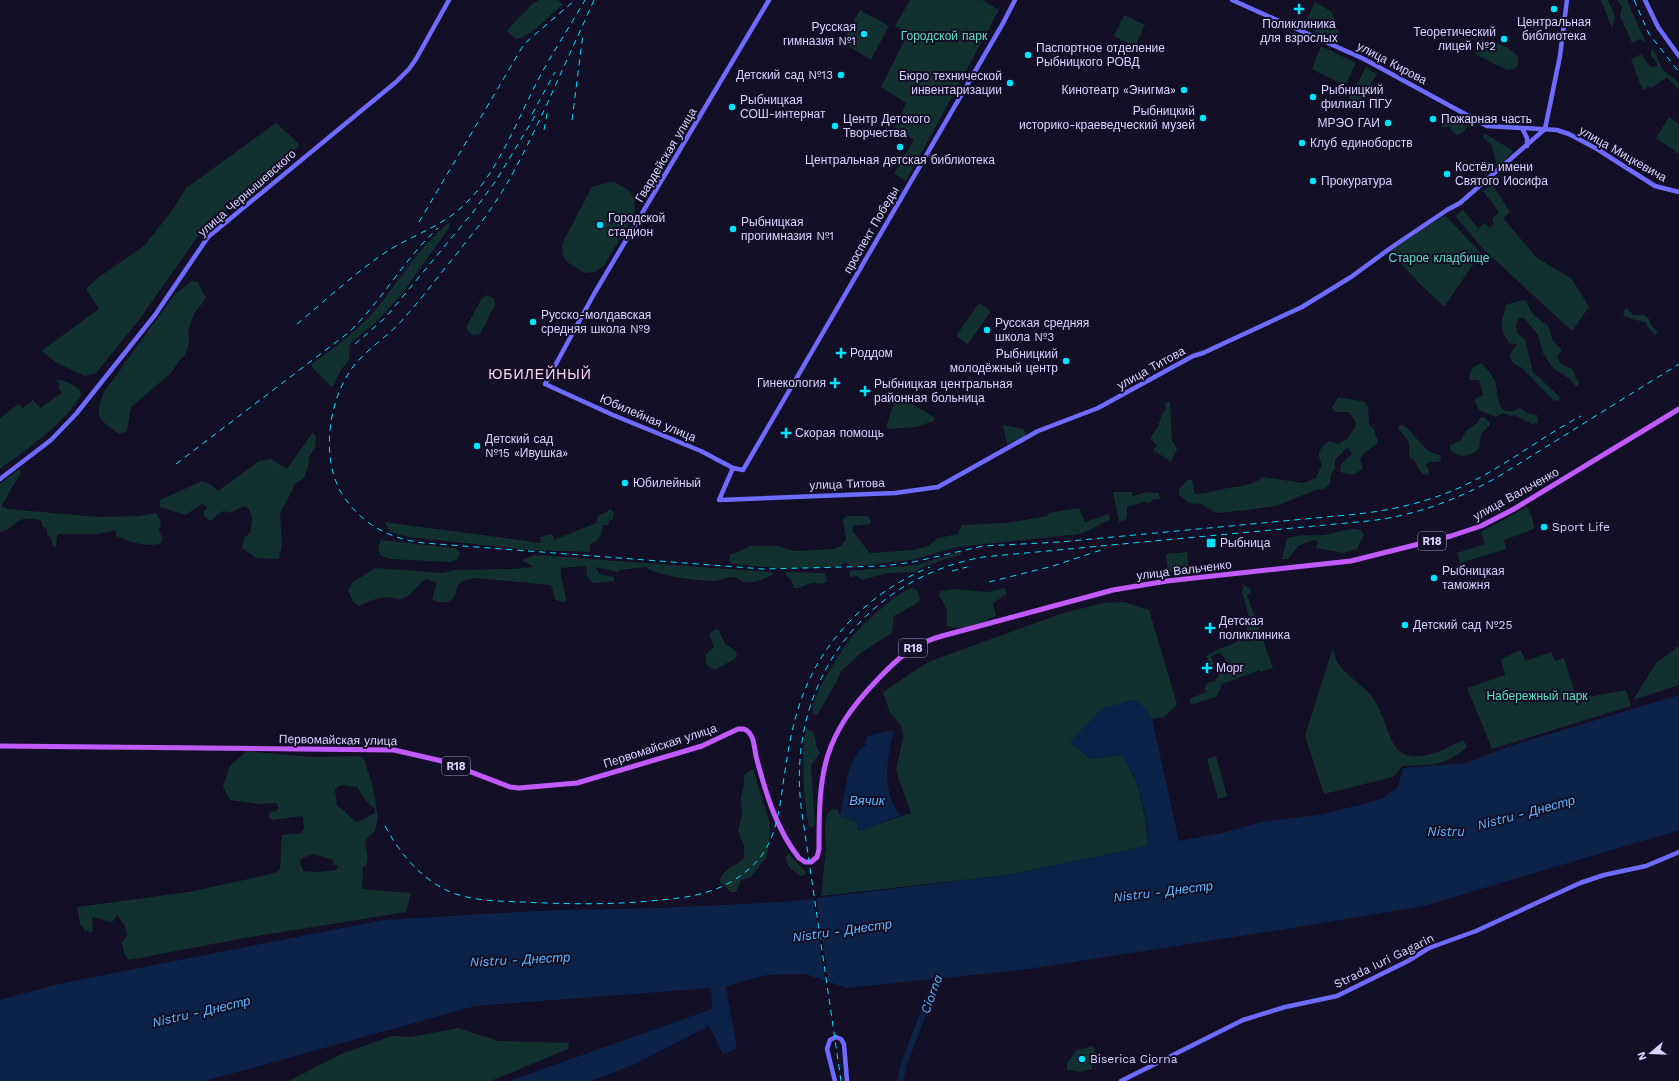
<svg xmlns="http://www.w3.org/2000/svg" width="1679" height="1081" font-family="'Work Sans',sans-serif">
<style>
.green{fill:#12302f;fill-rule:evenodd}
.water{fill:#0c2248}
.pier{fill:#130f26}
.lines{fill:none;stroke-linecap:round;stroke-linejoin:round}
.river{stroke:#0c2248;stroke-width:6}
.secondary{stroke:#6f6bff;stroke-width:4.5}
.primary{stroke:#c25bff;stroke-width:5}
.rail{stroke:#00e5ff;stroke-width:1;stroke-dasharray:6 5;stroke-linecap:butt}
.poi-dot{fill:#00e5ff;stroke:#130f26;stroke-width:1.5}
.labels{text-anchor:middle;stroke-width:4;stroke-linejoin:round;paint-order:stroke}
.shield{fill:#130f26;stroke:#9e99be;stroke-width:1}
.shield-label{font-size:11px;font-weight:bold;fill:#d9d4ff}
.poi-label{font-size:12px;fill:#d9d4ff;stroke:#130f26;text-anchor:start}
.park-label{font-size:12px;fill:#5fe0c0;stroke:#130f26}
.street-label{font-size:12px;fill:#d9d4ff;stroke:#130f26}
.water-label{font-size:13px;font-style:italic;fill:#62b6ff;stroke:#130f26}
.quarter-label{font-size:14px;letter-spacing:1px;fill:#ffd6f0;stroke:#130f26}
</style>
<rect width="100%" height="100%" fill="#130f26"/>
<g class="green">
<path d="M539,0H558L563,5C549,14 531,38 516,39L507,31L509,28L532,4Z"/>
<polygon points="910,0 982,0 999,10 906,181 894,174 914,140 894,127 901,116 906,103 881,87 908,34 895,26"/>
<polygon points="1601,0 1608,0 1615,17 1612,28"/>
<polygon points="1617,0 1627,0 1645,41 1644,42 1640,39 1632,43 1620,16 1622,6"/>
<polygon points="1315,2 1332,12 1340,36 1338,42 1310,29 1308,17"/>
<polygon points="860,10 889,26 871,60 842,42"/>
<polygon points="1124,15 1145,25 1135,47 1114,36"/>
<path d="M1480,40C1491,38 1512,48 1518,57V66L1514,69L1507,70L1479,56C1473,52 1473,44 1480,40Z"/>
<polygon points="1321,46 1356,63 1345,86 1312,69"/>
<polygon points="1651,50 1655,52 1662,69 1679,83 1679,89 1667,77 1652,88 1648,86 1644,90 1642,89 1631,59 1642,54 1646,62 1651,67 1658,66 1654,58 1651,56"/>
<polygon points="1366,67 1377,74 1356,105 1348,101"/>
<polygon points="1451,113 1469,124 1464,132 1457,135 1451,131 1451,127 1441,127"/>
<polygon points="1669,117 1679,124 1679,154 1656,138"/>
<polygon points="276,123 299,144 298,147 201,232 139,320 96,373 85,376 57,363 41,351 99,309 86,289 99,277 144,246 171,212 186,188"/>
<polygon points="1484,133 1512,150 1513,152 1490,174 1488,171 1496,164 1496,161 1491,144 1483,138"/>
<polygon points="609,182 614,182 630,191 634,199 635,213 605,264 595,272 584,273 567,262 563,256 562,244 592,187"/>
<polygon points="1492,184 1510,212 1503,218 1536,257 1572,279 1589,307 1572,331 1483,249 1455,216 1463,210 1478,228 1485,223 1489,228 1494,224 1492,218 1499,212 1483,191"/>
<polygon points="1445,215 1481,253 1444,307 1417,281 1389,251"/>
<path d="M450,222L449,228L401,295L376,322L350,343L349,360L341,370L334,385L331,387L312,367V364C333,349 354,333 371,315C398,284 417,248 450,222Z"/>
<path d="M192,281L198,282L206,298L194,314L188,331L189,344L185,355L179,361L170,374L131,407L127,431L119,434C98,419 94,418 104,392L174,295Z"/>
<polygon points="487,295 494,299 495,304 480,334 472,335 467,330 467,326 482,298"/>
<path d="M1523,300L1527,301C1529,312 1538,320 1548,325L1553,341L1562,350L1557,356L1560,363L1572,369L1579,384L1576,387L1570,379L1553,368L1543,353L1538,335L1524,318H1519L1516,324L1517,334L1525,339L1533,372L1560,397L1559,400L1554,401L1522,368L1513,363L1509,356L1517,344L1510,343C1500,332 1499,323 1506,309L1505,305Z"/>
<polygon points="979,303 991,311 968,344 956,336"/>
<polygon points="1627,308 1633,315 1644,315 1650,320 1651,325 1658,332 1656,335 1648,328 1646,323 1624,316 1623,311"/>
<path d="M1482,363C1485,367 1494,377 1495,381C1499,393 1495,421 1520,408L1527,413L1537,415L1538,423L1532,424L1514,415L1512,416L1504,413L1496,417L1479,410L1474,399L1483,395L1479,380H1470L1469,376L1472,368Z"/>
<path d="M56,380C65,379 73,385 80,390L81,396C60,427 30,447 0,469V418L19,404L23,408L33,400L40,408L62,393L58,387L60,385Z"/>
<polygon points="900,397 934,417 934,421 916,427 889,429 886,427 895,401"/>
<path d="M1338,397L1365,402L1368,407L1369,425L1374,429L1378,442C1372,449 1365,450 1360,459L1363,469L1352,475L1340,472L1341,464L1352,454L1348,447L1335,460V469L1331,474L1330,484L1324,489L1316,490L1276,506L1248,510L1216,513L1201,504L1189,503L1179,495V489L1187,480H1192L1195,494C1206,494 1213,491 1223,489C1238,486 1250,487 1263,477L1303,483L1316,478L1322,464C1316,453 1319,449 1329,441L1338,444L1347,439L1356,426L1355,420L1348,412H1335L1332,408Z"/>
<polygon points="1165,402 1170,402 1172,440 1177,449 1171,462 1153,450 1157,445 1150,438 1158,427 1162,414 1166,409"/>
<path d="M1481,417H1484L1490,423V425L1481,434L1479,449C1469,457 1459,459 1450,450V445L1461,440L1466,431L1477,423Z"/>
<polygon points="1003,425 1023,429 1026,433 1025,437 1007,444"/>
<path d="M1403,425C1417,435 1423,453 1440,455L1441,460L1438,462H1428L1426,465L1430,473L1427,475L1422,474L1414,460L1410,458C1408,452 1411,445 1407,439C1404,434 1399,432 1398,426Z"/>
<path d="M313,432L316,437L315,448L309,457L308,467L304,478L296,483L280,514L282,544L279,559L256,558L242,548L244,538L250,533C252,523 255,513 245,506L229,513L224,511L217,515L213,520H208L204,516V511L207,508L203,503L186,515L160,507V500L202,481L212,485L218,491L259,461L271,459L287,469Z"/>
<path d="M20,470L21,473L1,506L8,509L99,517L139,516L156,513L161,522L159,531L162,537V543C146,548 131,542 116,536V530L98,534H59L57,535L56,547H53L51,538L47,535V529L42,526V521C14,512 16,530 0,532V484L16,471Z"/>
<polygon points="1113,492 1132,492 1133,496 1146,492 1159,493 1160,499 1153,499 1150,503 1144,502 1127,507 1127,519 1119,522"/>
<polygon points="1527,507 1532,517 1534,529 1504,540 1506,549 1460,563 1457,553 1485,544 1481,532"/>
<path d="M1079,508L1085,522L1109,514L1110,520C1099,524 1091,530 1080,534L958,547L911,560L878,564L856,566H850L845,562L838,567L775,568L732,564L729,561L730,555L751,546H778L795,551L834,549L841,546L846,539L843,519L847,516H868L871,520L870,524L853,526V532L870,553L913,550L928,546L938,538L958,534L962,525L1005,523L1048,516V513Z"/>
<path d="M610,509L614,512L613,520H609L608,525H603C602,534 600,541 590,544V552L528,550L409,537L391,532L384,522L541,543L540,537L552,534L554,540L596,523L599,515L606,513Z"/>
<path d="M1353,529L1360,530L1364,535L1357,549L1344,553L1316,548L1318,542L1314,540L1298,546L1288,559H1282L1287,538C1300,534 1312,536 1325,535C1335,533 1343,530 1353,529Z"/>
<polygon points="381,540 453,548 457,549 460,553 458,559 450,562 389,559 380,555 378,548"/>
<polygon points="960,552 962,554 922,567 915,572 887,573 862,580 857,576 851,577 849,574 850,571 916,565"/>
<polygon points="1187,552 1189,570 1168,572 1166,554"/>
<path d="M535,555L771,572L773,574C765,579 753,584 743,582C740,581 738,578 735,577C728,576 721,581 714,581C698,581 657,576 646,567L619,570L618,572L595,567L600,574L614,577V581L593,583L586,575L587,570L585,566L561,568C559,573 566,593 566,601L563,603L555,599L551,585L474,578C469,579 462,580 459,584C456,587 457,592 455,596C450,604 439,604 432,599L437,583L427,579C417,583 412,597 401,599C397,600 392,597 388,597C378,598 368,601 359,606L353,602L348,590L353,582L375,568L443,573L454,570L511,569L533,567L522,560Z"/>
<path d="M787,572L825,573L827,582C822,585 819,583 814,583C807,583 801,589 794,588L791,580L785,574Z"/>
<path d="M1244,585L1250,589L1251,593L1247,595L1273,668L1261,672L1260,670L1222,684L1217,696L1191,705L1189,699L1207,692L1204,689L1208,683L1215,681C1220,673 1222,669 1232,668L1229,662L1226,663L1225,658L1220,653L1211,656L1215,668L1211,669L1206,656L1217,650L1235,643L1244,635L1250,620L1242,592Z"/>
<path d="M912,588L917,590L920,598L919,602L894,616L892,633L862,652L841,671L837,681L817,715L813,714C809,700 843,647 853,636C863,624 898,591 912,588Z"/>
<path d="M1005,588L1007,594L993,603L996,616C984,622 960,632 947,626C946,621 947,618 947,613C947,607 942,601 939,595L940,591L954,589L988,592Z"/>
<path d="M1124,602L1149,610L1177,704L1164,717L1152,719L1147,710L1090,759L1122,755C1140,782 1146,814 1148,846L1008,875L821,896L826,849L825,826L827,814L832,809L838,810L840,816L857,822L859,831L911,813L896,771L903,737L901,725L890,713L883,692L928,662L1063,613L1103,603Z"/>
<polygon points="716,629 719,630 725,644 735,650 737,655 735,659 714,670 706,664 706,654 714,647 709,634"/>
<polygon points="1679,646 1679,685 1633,700 1656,663"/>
<path d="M1333,647C1334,652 1335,658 1337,662C1346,676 1362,684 1372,697C1381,709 1385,725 1391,739C1404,771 1442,751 1463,740L1467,747C1442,768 1433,764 1402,766L1393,777L1324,794L1305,736Z"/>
<polygon points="1521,650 1525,661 1551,652 1555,661 1564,658 1577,699 1626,690 1631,706 1492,749 1467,688 1505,675 1501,659"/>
<path d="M807,729L812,731C817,739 814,745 820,753L811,765L815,826L810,828C804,816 800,740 807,729Z"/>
<path d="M247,751L311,757L359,756L364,759L372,784L378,817L375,832C355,844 373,850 366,866L363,867L362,889L411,893L406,912L239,939L129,960L124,953L122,942L127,936L125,926L117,915L112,922C104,922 99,917 92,918L93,932L85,931L80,924L77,907L189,892L275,873L280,869L282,835L301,833L304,829L303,816L272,820L268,816L270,812L276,811L279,808L276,803L258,804L230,800L223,787L230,766ZM341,785L357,787L366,801L375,809V813L357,822C349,818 346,810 337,806L335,789ZM314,854L334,860L333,864L338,866L336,870L319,872L303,871L300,862L302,858Z"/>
<polygon points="1216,756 1227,796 1218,799 1207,759"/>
<path d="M753,769L770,824L769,842L766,858L751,877L741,880L736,892H731L720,882C721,869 736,867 744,858V845L738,831L742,814L741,797L744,784V775Z"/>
<polygon points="789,853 793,859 806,872 805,875 800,876 788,866 786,857"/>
<polygon points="458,1028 498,1041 569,1043 568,1049 491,1081 289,1081 341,1054 392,1036 411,1037"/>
<polygon points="1093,1046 1096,1056 1092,1059 1092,1069 1081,1072 1067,1070 1067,1063 1077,1050"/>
</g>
<g class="water">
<path d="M1679,695V830L1424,906L1292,928L1029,969L847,988L805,974L768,975L739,982L726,987L737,1049L723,1054L709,1026L631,1066L591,1081H509L712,1009L711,988L475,1006L205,1081H0V1000L58,984L383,920L536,911L657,908L783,902L1008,875L1148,846C1148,815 1139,781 1122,755L1090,759L1070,742L1101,709L1135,699L1147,710L1152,719L1179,841L1222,833L1262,822L1323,814L1364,804L1383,798L1398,787L1403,768L1467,763L1507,747Z"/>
<path d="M894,730C887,760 881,790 900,816L859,831L857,822L840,816L849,769L859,750L865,746L866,738L873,734Z"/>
</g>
<polygon class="pier" points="816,895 829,984 825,982 813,896"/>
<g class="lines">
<polyline class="river" points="900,1081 904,1064 939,971"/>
<g class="secondary">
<polyline points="769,0 594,294 545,384 613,415 701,451 733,468 743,470 1002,25 1015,0"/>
<polyline points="1232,0 1364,59 1487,126 1557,130 1569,134 1597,149 1655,186 1679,192"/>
<polyline points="1645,0 1658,27 1679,56"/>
<polyline points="1522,128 1527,138 1527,146"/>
<polyline points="1545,129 1560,56 1567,0"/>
<polyline points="733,468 719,500 895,493 938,487 1038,431 1098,408 1193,356 1203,353 1302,307 1351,277 1392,247 1447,210 1460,203 1545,129"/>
<polyline points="0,479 51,440 76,414 155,315 208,237 396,82 409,69 416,59 449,0"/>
<polyline points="835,1081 827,1049 830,1040 836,1037 841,1039 844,1044 847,1081"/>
<polyline points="1121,1081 1243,1020 1285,1007 1337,996 1408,961 1429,948 1476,931 1580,883 1604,875 1646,866 1679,852"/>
</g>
<path class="primary" d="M0,746L394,750L442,761L510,787L519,788L577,783L702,746L738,729H744C754,733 754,746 756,756C765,791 776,829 799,858L805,862H811L817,857L819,849C819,770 822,737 879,678C898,658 915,643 942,636L1113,590L1167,581L1351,561L1451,536L1481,526L1514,509L1679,409"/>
<g class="rail">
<path d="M594,0C579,34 563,68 548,102C531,138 514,175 492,207C481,224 467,240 455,256C438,276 423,297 405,317C391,334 371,346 356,363C328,396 319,461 344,497C363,525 390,539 424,543L763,569L884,566L913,562L983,546L1060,542L1358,514C1400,509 1440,499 1477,479C1513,460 1545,435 1581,416"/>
<polyline points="1634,0 1649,34 1679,72"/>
<polyline points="532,114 555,72"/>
<polyline points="572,120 583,34"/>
<polyline points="544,130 548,109"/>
<polyline points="419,222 524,44 575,0"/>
<path d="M297,324C327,299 357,271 389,250C415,234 445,225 466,203C498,172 518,118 539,78C553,52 570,26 585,0"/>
<polyline points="355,344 385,318 473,212 497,179 538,111"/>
<path d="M176,464L348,333C382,301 404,259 438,228"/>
<polyline points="952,571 967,567"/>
<polyline points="989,582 1053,566 1101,550"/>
<path d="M385,826C399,852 418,876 446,890C469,901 496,901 522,902C565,904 607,905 650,901C669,899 689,898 707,892C727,886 745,875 759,859C779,834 780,801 785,771C789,744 794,717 804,692C826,635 874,590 930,567"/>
<path d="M841,1081L801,806C787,685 862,579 983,557L1368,521C1414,516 1456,500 1496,478L1679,364"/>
</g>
</g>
<g class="poi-dot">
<path d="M1297 3h4v4h4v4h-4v4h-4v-4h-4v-4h4z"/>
<circle cx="1554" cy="9" r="4"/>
<circle cx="864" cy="34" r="4"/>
<circle cx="1504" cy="39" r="4"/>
<circle cx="1028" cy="55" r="4"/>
<circle cx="841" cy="75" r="4"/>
<circle cx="1010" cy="83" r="4"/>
<circle cx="1184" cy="90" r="4"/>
<circle cx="1313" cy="97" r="4"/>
<circle cx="732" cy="107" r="4"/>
<circle cx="1203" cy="118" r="4"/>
<circle cx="1433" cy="119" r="4"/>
<circle cx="1388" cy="123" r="4"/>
<circle cx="835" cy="126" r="4"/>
<circle cx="1302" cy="143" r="4"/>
<circle cx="900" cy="147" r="4"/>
<circle cx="1447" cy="174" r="4"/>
<circle cx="1313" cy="181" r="4"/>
<circle cx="600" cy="225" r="4"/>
<circle cx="733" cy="229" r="4"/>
<circle cx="533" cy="322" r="4"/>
<circle cx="987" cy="330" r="4"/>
<path d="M839 347h4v4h4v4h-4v4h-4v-4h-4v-4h4z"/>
<circle cx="1066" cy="361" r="4"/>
<path d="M833 377h4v4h4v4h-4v4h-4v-4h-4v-4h4z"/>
<path d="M863 385h4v4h4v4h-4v4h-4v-4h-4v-4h4z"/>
<path d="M784 427h4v4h4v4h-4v4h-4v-4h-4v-4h4z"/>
<circle cx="477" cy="446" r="4"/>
<circle cx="625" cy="483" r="4"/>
<circle cx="1544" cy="527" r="4"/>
<rect x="1206" y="538" width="10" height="10" rx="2"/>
<circle cx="1434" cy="578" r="4"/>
<circle cx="1405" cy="625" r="4"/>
<path d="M1208 622h4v4h4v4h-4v4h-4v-4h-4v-4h4z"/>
<path d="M1205 662h4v4h4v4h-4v4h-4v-4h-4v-4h4z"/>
<circle cx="1082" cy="1059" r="4"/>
</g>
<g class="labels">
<g class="shield">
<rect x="1418" y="532" width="28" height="18" rx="3"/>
<rect x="899" y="639" width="28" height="18" rx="3"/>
<rect x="442" y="757" width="28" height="18" rx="3"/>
</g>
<g class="shield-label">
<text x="1432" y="545">R18</text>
<text x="913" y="652">R18</text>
<text x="456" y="770">R18</text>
</g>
<g class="poi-label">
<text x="1554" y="26" text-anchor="middle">Центральная<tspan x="1554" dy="14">библиотека</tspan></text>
<text x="1299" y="28" text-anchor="middle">Поликлиника<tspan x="1299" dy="14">для взрослых</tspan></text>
<text x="856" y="31" text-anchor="end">Русская<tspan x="856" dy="14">гимназия №1</tspan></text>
<text x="1496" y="36" text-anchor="end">Теоретический<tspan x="1496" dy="14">лицей №2</tspan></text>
<text x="1036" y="52">Паспортное отделение<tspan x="1036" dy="14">Рыбницкого РОВД</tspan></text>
<text x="833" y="79" text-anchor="end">Детский сад №13</text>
<text x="1002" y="80" text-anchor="end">Бюро технической<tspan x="1002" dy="14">инвентаризации</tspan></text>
<text x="1176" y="94" text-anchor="end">Кинотеатр «Энигма»</text>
<text x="1321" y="94">Рыбницкий<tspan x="1321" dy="14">филиал ПГУ</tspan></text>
<text x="740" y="104">Рыбницкая<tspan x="740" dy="14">СОШ-интернат</tspan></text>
<text x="1195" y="115" text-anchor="end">Рыбницкий<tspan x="1195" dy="14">историко-краеведческий музей</tspan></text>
<text x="843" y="123">Центр Детского<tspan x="843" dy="14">Творчества</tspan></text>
<text x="1441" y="123">Пожарная часть</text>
<text x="1380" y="127" text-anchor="end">МРЭО ГАИ</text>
<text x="1310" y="147">Клуб единоборств</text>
<text x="900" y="164" text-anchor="middle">Центральная детская библиотека</text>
<text x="1455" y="171">Костёл имени<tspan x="1455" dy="14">Святого Иосифа</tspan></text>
<text x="1321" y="185">Прокуратура</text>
<text x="608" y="222">Городской<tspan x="608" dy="14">стадион</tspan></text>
<text x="741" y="226">Рыбницкая<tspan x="741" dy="14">прогимназия №1</tspan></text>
<text x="541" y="319">Русско-молдавская<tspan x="541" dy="14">средняя школа №9</tspan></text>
<text x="995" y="327">Русская средняя<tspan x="995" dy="14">школа №3</tspan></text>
<text x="850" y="357">Роддом</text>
<text x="1058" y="358" text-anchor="end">Рыбницкий<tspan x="1058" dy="14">молодёжный центр</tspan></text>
<text x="826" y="387" text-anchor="end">Гинекология</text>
<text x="874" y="388">Рыбницкая центральная<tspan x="874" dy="14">районная больница</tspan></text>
<text x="795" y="437">Скорая помощь</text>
<text x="485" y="443">Детский сад<tspan x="485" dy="14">№15 «Ивушка»</tspan></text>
<text x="633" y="487">Юбилейный</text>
<text x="1552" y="531">Sport Life</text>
<text x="1220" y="547">Рыбница</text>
<text x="1442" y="575">Рыбницкая<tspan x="1442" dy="14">таможня</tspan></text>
<text x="1219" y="625">Детская<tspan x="1219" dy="14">поликлиника</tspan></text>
<text x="1413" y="629">Детский сад №25</text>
<text x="1216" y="672">Морг</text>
<text x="1090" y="1063">Biserica Ciorna</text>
</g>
<g class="park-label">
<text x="944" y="40">Городской парк</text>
<text x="1439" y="262">Старое кладбище</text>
<text x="1537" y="700">Набережный парк</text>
</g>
<g class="street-label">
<text transform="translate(1392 63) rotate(28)" y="4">улица Кирова</text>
<text transform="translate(1623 154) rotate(30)" y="4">улица Мицкевича</text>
<text transform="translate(666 155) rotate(-59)" y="4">Гвардейская улица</text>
<text transform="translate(247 193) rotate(-41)" y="4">улица Чернышевского</text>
<text transform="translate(871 230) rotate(-60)" y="4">проспект Победы</text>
<text transform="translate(1151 368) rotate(-29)" y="4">улица Титова</text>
<text transform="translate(648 418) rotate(23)" y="4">Юбилейная улица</text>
<text transform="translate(847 484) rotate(-2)" y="4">улица Титова</text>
<text transform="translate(1516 494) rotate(-29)" y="4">улица Вальченко</text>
<text transform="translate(1184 570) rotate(-7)" y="4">улица Вальченко</text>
<text transform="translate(338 740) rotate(1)" y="4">Первомайская улица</text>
<text transform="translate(660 746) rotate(-18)" y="4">Первомайская улица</text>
<text transform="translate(1384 961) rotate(-26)" y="4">Strada Iuri Gagarin</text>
</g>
<g class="water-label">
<text x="867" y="805">Вячик</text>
<text transform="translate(1526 812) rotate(-15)" y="5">Nistru - Днестр</text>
<text x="1446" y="836">Nistru</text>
<text transform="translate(1163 891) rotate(-7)" y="5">Nistru - Днестр</text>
<text transform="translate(842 930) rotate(-8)" y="5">Nistru - Днестр</text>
<text transform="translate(520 959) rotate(-3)" y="5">Nistru - Днестр</text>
<text transform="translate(931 994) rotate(-70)" y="5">Ciorna</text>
<text transform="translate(201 1011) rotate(-13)" y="5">Nistru - Днестр</text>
</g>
<g class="quarter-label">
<text x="540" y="379">ЮБИЛЕЙНЫЙ</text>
</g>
</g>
<g transform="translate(1651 1053) rotate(251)" stroke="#130f26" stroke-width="3" paint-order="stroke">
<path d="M0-3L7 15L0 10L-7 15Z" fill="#d9d4ff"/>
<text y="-6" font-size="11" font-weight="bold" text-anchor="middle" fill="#d9d4ff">N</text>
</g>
</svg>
